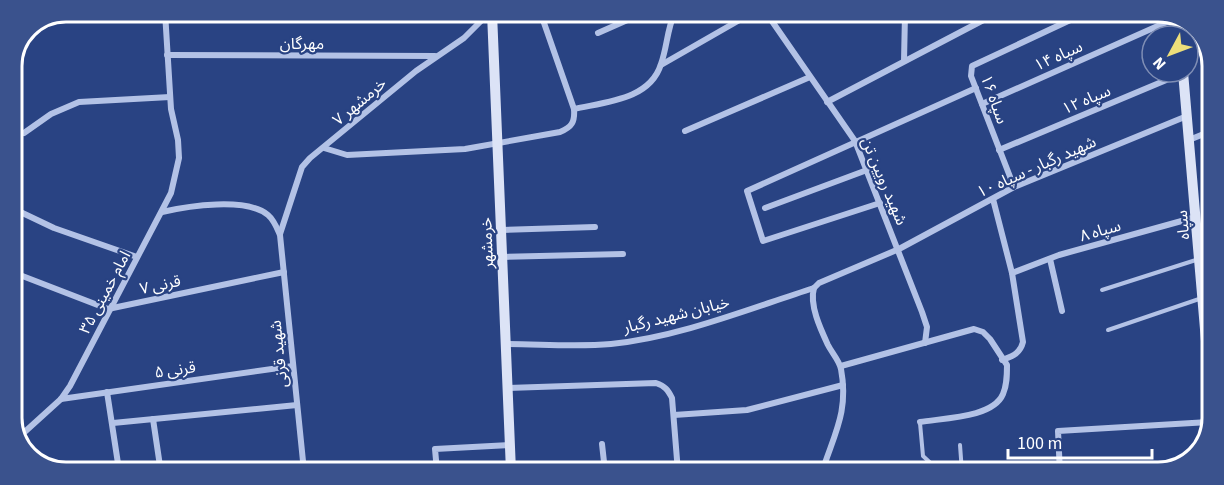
<svg xmlns="http://www.w3.org/2000/svg" width="1224" height="485" font-family="'Source Sans 3','Noto Sans Arabic',sans-serif">
<style>
.lines{fill:none;stroke-linecap:round;stroke-linejoin:round}
.lane{stroke:#b3c2e6;stroke-width:4}
.street{stroke:#b3c2e6;stroke-width:6}
.secondary{stroke:#dce3f6;stroke-width:10}
.labels{text-anchor:middle;stroke-width:4.5;stroke-linejoin:round;paint-order:stroke}
.street-label{font-size:16px;fill:#fff;stroke:#294383}
.rim{fill:none;stroke:#fff;stroke-width:3}
</style>
<rect width="100%" height="100%" fill="#294383"/>
<g class="lines">
<g class="lane">
<polyline points="1199,247 1210,243"/>
<polyline points="1102,290 1199,259"/>
<polyline points="1108,330 1202,298"/>
<polyline points="920,423 923,456 938,470 938,472"/>
<polyline points="960,445 962,472"/>
<polyline points="990,473 990,471"/>
</g>
<g class="street">
<polyline points="767,14 855,141 922,312 927,327 925,343"/>
<polyline points="598,33 641,14"/>
<polyline points="167,55 435,56"/>
<polyline points="904,61 905,14"/>
<polyline points="661,65 750,14"/>
<polyline points="827,102 993,15"/>
<polyline points="982,104 1178,17"/>
<path d="M574,109C605,102 650,100 661,64C667,47 667,31 674,14"/>
<polyline points="685,131 810,77"/>
<polyline points="24,133 51,114 79,102 170,97"/>
<polyline points="1189,140 1211,131"/>
<path d="M324,148L347,155L465,149L560,132C572,127 575,122 574,109L543,20L537,13"/>
<polyline points="999,150 1183,73"/>
<polyline points="1014,187 971,76 972,66 1081,15"/>
<path d="M993,199L1012,273L1023,342C1020,354 1012,356 1002,360"/>
<polyline points="880,203 763,241 747,191 976,88"/>
<polyline points="12,208 54,228 137,257"/>
<polyline points="765,208 867,170"/>
<path d="M162,212C188,206 246,197 268,215C274,220 277,228 280,235L304,471"/>
<polyline points="501,230 595,227"/>
<polyline points="280,234 302,167 310,158 416,71 464,38 489,13"/>
<polyline points="502,257 623,254"/>
<polyline points="1050,259 1062,311"/>
<polyline points="12,272 108,309 284,272"/>
<polyline points="1012,273 1059,255 1196,217"/>
<path d="M814,288C809,305 821,330 828,345C832,353 839,360 841,369C849,412 834,434 822,472"/>
<path d="M505,344C540,344 576,347 611,344C680,337 748,309 814,288L819,283L899,249L1014,187L1187,116"/>
<path d="M841,366L974,329L983,332L990,339L1007,365C1007,375 1007,385 1003,394C993,418 943,418 920,422"/>
<path d="M507,388L656,383C665,386 668,390 672,398L678,472"/>
<polyline points="107,392 119,470"/>
<polyline points="61,399 293,366"/>
<polyline points="674,415 747,410 843,385"/>
<polyline points="153,419 160,466"/>
<polyline points="113,423 297,405"/>
<polyline points="18,438 61,399 70,386 171,193 179,158 178,140 171,109 165,12"/>
<polyline points="602,444 605,471"/>
<polyline points="437,471 435,449 510,445"/>
<polyline points="1060,473 1058,431 1209,422"/>
</g>
<g class="secondary">
<polyline points="492,13 511,471"/>
<polyline points="1179,17 1180,36"/>
<polyline points="1188,45 1202,37"/>
<polyline points="1183,72 1209,376"/>
</g>
</g>
<g class="labels">
<g class="street-label">
<text x="302" y="49">مهرگان</text>
<text transform="translate(1058 55) rotate(-24)" y="6">سپاه ۱۴</text>
<text transform="translate(995 99) rotate(70)" y="6">سپاه ۱۶</text>
<text transform="translate(1086 99) rotate(-23)" y="6">سپاه ۱۲</text>
<text transform="translate(359 101) rotate(-40)" y="6">خرمشهر ۷</text>
<text transform="translate(1036 166) rotate(-24)" y="6">شهید رگبار - سپاه ۱۰</text>
<text transform="translate(885 181) rotate(67)" y="6">شهید رویین تن</text>
<text transform="translate(1182 225) rotate(-95)" y="6">سپاه</text>
<text transform="translate(1100 230) rotate(-16)" y="6">سپاه ۸</text>
<text transform="translate(486 243) rotate(-92)" y="6">خرمشهر</text>
<text transform="translate(160 284) rotate(-12)" y="6">قرنی ۷</text>
<text transform="translate(104 292) rotate(-62)" y="6">امام خمینی ۳۵</text>
<text transform="translate(676 314) rotate(-14)" y="6">خیابان شهید رگبار</text>
<text transform="translate(278 354) rotate(-96)" y="6">شهید قرنی</text>
<text transform="translate(175 369) rotate(-8)" y="6">قرنی ۵</text>
</g>
</g>
<path d="M0 0H1224V485H0ZM66 22H1158A44 44 0 0 1 1202 66V418A44 44 0 0 1 1158 462H66A44 44 0 0 1 22 418V66A44 44 0 0 1 66 22Z" fill="#3a528d" fill-rule="evenodd"/>
<path class="rim" d="M66 22H1158A44 44 0 0 1 1202 66V418A44 44 0 0 1 1158 462H66A44 44 0 0 1 22 418V66A44 44 0 0 1 66 22Z"/>
<g transform="translate(1170 54) rotate(229)"><circle r="28" fill="#294383" stroke="#7f8eb5" stroke-width="1.5"/>
<path d="M0-4.5L10 22L0 15L-10 22Z" fill="#edde7a"/>
<text y="-9" font-size="16" font-weight="bold" text-anchor="middle" fill="#ffffff">N</text>
</g>
<path d="M1008 449v9h144v-9" fill="none" stroke="#ffffff" stroke-width="3"/>
<text x="1017" y="449" font-size="18" fill="#ffffff" stroke="#294383" stroke-width="4.5" paint-order="stroke">100 m</text>
</svg>
